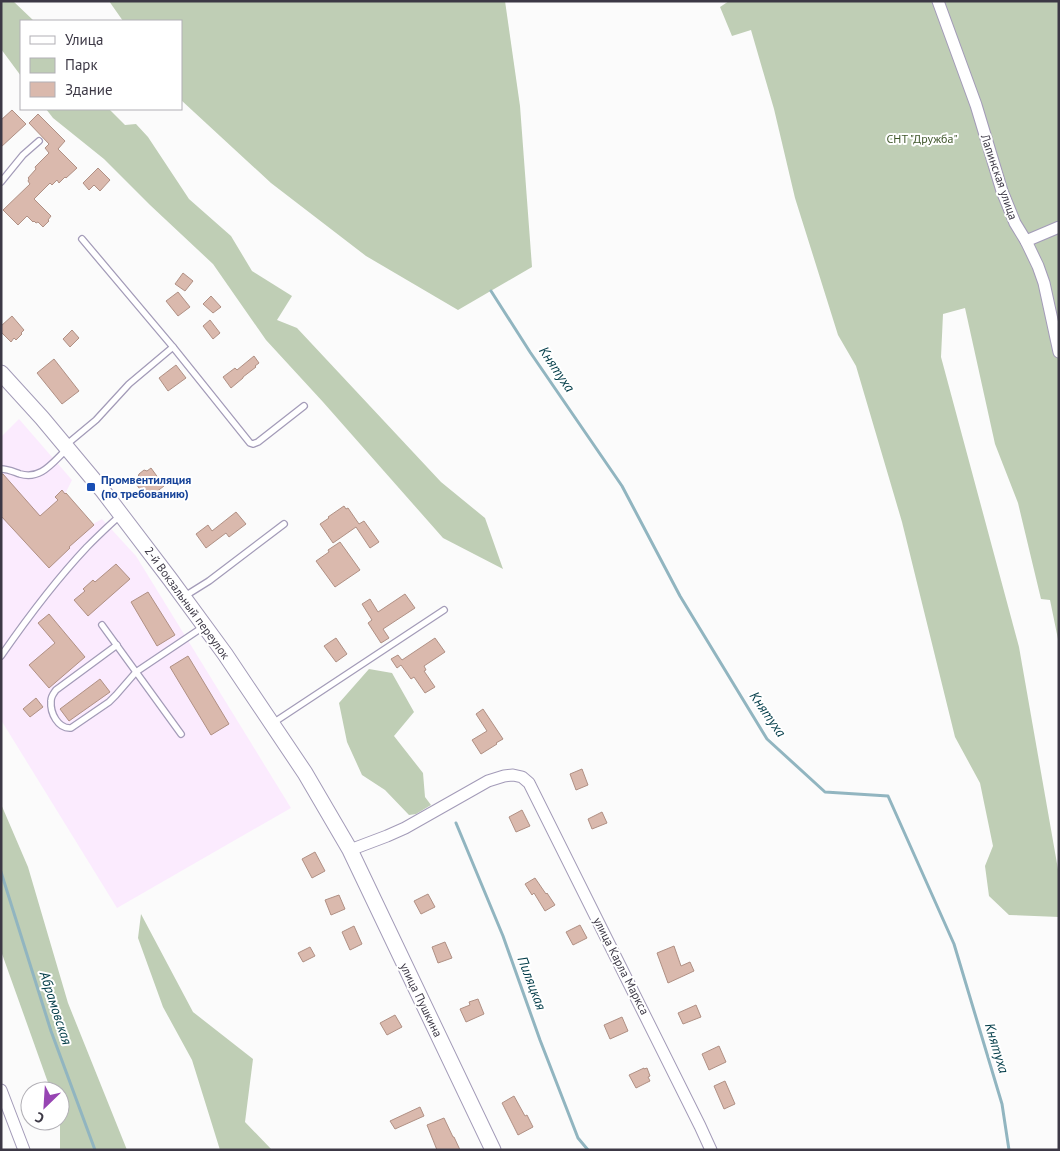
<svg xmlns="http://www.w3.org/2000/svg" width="1060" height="1151" font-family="'PT Sans',sans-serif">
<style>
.industrial{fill:#fbebfe}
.green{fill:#bfceb5}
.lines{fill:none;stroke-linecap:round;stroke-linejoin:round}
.stream{stroke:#91b5c0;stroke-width:3}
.building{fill:#dab9ad;stroke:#b09084}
.lane-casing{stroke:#a39bb8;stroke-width:8}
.street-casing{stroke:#a39bb8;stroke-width:13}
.secondary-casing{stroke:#a39bb8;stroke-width:17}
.lane{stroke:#fff;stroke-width:5.5}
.street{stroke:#fff;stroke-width:11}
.secondary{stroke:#fff;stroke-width:15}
.transit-dot{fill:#1a4fb4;stroke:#fff;stroke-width:2}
.labels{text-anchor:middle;stroke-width:4;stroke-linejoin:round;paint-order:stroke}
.park-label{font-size:12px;fill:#41582d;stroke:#fff}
.street-label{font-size:12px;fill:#3c3845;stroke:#fff}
.transit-label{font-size:12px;font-weight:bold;fill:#164399;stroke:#fff;text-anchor:start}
.water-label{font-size:14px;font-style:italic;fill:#023c48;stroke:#fff}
</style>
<rect width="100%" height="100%" fill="#fbfbfb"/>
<polygon class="industrial" points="19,419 72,480 66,492 66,493 93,524 102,519 136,556 291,808 117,908 1,720 1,437"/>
<g class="green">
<polygon points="1,1 13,1 34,21 21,21 21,76 1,49"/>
<polygon points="109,1 505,1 520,106 532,267 458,310 366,256 271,183 181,100 181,21 123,21"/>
<polygon points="729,1 1059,1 1059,644 1050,600 1041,599 1018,503 995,444 965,308 943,314 941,357 1019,647 1059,875 1059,917 1009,915 989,896 985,866 993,846 980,783 955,737 902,522 856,366 838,335 795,198 774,109 751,30 732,36 720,7"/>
<polygon points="46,109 109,109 125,125 136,124 148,137 189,199 231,236 252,271 292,296 277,320 297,328 441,482 485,518 503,569 443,538 323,402 266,340 213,264 150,205 104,159 53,118"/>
<polygon points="369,669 392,673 414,712 394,736 423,773 425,797 431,805 416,814 409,815 385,790 362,775 347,742 339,703"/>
<polygon points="1,804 28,867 68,1003 127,1150 60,1150 60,1091 51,1091 1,951"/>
<polygon points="141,914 193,1012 253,1059 245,1122 272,1150 220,1150 192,1060 163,1007 138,938"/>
</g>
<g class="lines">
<g class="stream">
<polyline points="491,291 530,352 622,486 680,596 767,739 825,792 888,796 954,944 1002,1104 1009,1150"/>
<polyline points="456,823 503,936 540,1040 578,1138 588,1150"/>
<polyline points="1,872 51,1031 95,1150"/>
</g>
</g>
<g class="building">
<polygon points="12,110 26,124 1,147 1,120"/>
<polygon points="38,114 65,141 58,149 77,168 66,178 65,177 59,183 57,180 52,185 50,183 34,199 51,216 48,220 49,221 43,227 38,222 36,223 34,221 33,222 27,216 18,225 3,210 30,184 28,181 29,179 28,178 36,169 35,167 49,153 45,148 49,144 29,123"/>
<polygon points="98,168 110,180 100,191 94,185 89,190 83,183"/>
<polygon points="183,273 193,281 185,291 175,284"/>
<polygon points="178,292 190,307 178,316 166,301"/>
<polygon points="211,296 221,307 213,313 203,304"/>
<polygon points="12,316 24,330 21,333 22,334 16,340 14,338 11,342 1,332 1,326"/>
<polygon points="210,320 220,333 213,339 203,326"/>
<polygon points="72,330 79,338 70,347 63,339"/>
<polygon points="254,356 259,363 255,366 256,367 243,377 243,378 231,388 223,377 235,368 237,370"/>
<polygon points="54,359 79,391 62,404 37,373"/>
<polygon points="176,365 186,378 168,391 159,378"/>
<polygon points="151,468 164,486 147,499 134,481 138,477 139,474 144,470 147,471"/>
<polygon points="1,474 3,474 40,516 58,500 55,497 62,490 65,494 66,493 94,525 69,547 70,548 49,568 1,516"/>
<polygon points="344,506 346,509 348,508 359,524 364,521 379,542 370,548 356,527 333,543 320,524 329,518 328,517"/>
<polygon points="236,512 246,524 229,537 226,533 206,548 196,534 208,525 212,531"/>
<polygon points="340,542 360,570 335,587 316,561 329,552 328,550"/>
<polygon points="116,564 130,579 88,616 74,600 85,591 83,589 93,580 95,582"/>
<polygon points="148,592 175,635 157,646 131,602"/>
<polygon points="405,594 415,608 383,629 389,638 381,643 368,623 372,620 362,604 370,599 378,612"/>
<polygon points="49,614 85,657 49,688 29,665 55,643 38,623"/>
<polygon points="336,638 347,654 336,662 324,646"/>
<polygon points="435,638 445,652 424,666 426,670 424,671 435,687 425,693 414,677 411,679 401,665 397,668 391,659 398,655 402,660"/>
<polygon points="188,656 229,724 211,735 170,667"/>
<polygon points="100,679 110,692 69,721 60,709"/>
<polygon points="36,698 43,707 30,717 23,709"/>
<polygon points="483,709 503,739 496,743 497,744 481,754 472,740 487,731 476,714"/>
<polygon points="582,769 588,785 576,790 570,774"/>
<polygon points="522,810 530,826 516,832 509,817"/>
<polygon points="602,812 607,823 592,829 588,819"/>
<polygon points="315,852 325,871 312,878 302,859"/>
<polygon points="535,878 546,894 547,893 555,905 545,911 534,893 532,895 525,884"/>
<polygon points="428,894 435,907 421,914 414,901"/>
<polygon points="339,895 345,909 331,915 325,900"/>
<polygon points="580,925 587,938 573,945 566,932"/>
<polygon points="354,926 362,944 350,950 342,932"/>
<polygon points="445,942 452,958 438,963 432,947"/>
<polygon points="674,946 681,966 690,962 694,971 668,983 657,953"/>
<polygon points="310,947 315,956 303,962 298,953"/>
<polygon points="478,999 484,1014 466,1022 460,1009 470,1005 469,1002"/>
<polygon points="696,1005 701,1017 683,1024 678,1013"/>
<polygon points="395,1015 402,1027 387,1035 380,1023"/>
<polygon points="622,1017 628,1031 610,1039 604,1025"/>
<polygon points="719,1046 726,1062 709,1070 702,1054"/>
<polygon points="644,1068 644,1069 647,1068 650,1076 648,1077 650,1081 636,1088 629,1075"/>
<polygon points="725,1081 735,1104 724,1109 714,1086"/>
<polygon points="514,1096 525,1116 527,1115 533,1127 518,1135 502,1103"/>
<polygon points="420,1107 424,1116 395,1129 390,1121"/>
<polygon points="444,1118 453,1137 454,1137 460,1150 437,1150 427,1125"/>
</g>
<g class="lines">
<g class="lane-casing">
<g id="lane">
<polyline points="1,182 23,155 39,141"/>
<polyline points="82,239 173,347 250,443 253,444 258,442 304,406"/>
<polyline points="66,445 96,420 129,384 173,347"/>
<path d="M1,469C8,469 14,472 20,474C41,480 52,463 66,450"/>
<polyline points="185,596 209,581 284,524"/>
<polyline points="102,625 181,734"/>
<path d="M117,645L56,690C54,693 51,696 51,701C50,713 58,729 71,728L109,702L116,695L136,672L203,627"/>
<path d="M1,656C28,617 55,581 87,547C98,536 109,525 121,515"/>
<polyline points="273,723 444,610"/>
</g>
</g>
<g class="street-casing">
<g id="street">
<polyline points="938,1 976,105 1002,191 1015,223 1026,241 1038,266 1044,283 1059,352"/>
<polyline points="1026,241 1059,227"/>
<polyline points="350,850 387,836 405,828 488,781 504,776 513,775 522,777 529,783 700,1126 711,1150"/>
<polyline points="1,1090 24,1150"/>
</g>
</g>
<g class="secondary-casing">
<polyline id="secondary" points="1,373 42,418 103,491 170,579 225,654 305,773 350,850 493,1150"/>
</g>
<use href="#lane" class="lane"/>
<use href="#street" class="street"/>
<use href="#secondary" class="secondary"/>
</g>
<rect class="transit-dot" x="86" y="482" width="10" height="10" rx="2.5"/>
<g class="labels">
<g class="park-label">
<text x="922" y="143">СНТ "Дружба"</text>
</g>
<g class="street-label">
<text transform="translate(999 177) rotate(71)" y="4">Лапинская улица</text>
<text transform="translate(187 603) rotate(54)" y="4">2-й Вокзальный переулок</text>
<text transform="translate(621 966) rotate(63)" y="4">улица Карла Маркса</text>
<text transform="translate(421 1000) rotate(64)" y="4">улица Пушкина</text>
</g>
<g class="transit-label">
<text x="101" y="484">Промвентиляция<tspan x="101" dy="14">(по требованию)</tspan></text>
</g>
<g class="water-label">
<text transform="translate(557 369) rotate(56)" y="5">Княтуха</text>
<text transform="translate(768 714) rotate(55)" y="5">Княтуха</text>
<text transform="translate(532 983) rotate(69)" y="5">Пиляцкая</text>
<text transform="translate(56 1008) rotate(72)" y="5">Абрамовская</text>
<text transform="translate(997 1048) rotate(73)" y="5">Княтуха</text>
</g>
</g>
<rect width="1060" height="1151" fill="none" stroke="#3c3845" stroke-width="5"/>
<rect x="20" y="20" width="162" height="90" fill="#ffffff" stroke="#b1afb5"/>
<rect x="30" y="36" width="25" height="8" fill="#ffffff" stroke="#b1afb5"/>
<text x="65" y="45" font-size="15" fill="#3c3845">Улица</text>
<rect x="30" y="58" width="25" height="15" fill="#bfceb5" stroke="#b1afb5"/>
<text x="65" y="70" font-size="15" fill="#3c3845">Парк</text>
<rect x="30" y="82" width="25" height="15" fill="#dab9ad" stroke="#b1afb5"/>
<text x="65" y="95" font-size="15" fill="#3c3845">Здание</text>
<g transform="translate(45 1106) rotate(205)"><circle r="24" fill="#ffffff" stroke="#b1afb5"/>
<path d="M0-4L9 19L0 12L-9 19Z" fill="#9745b3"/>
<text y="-8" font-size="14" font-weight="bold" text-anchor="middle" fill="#3c3845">С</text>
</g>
</svg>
